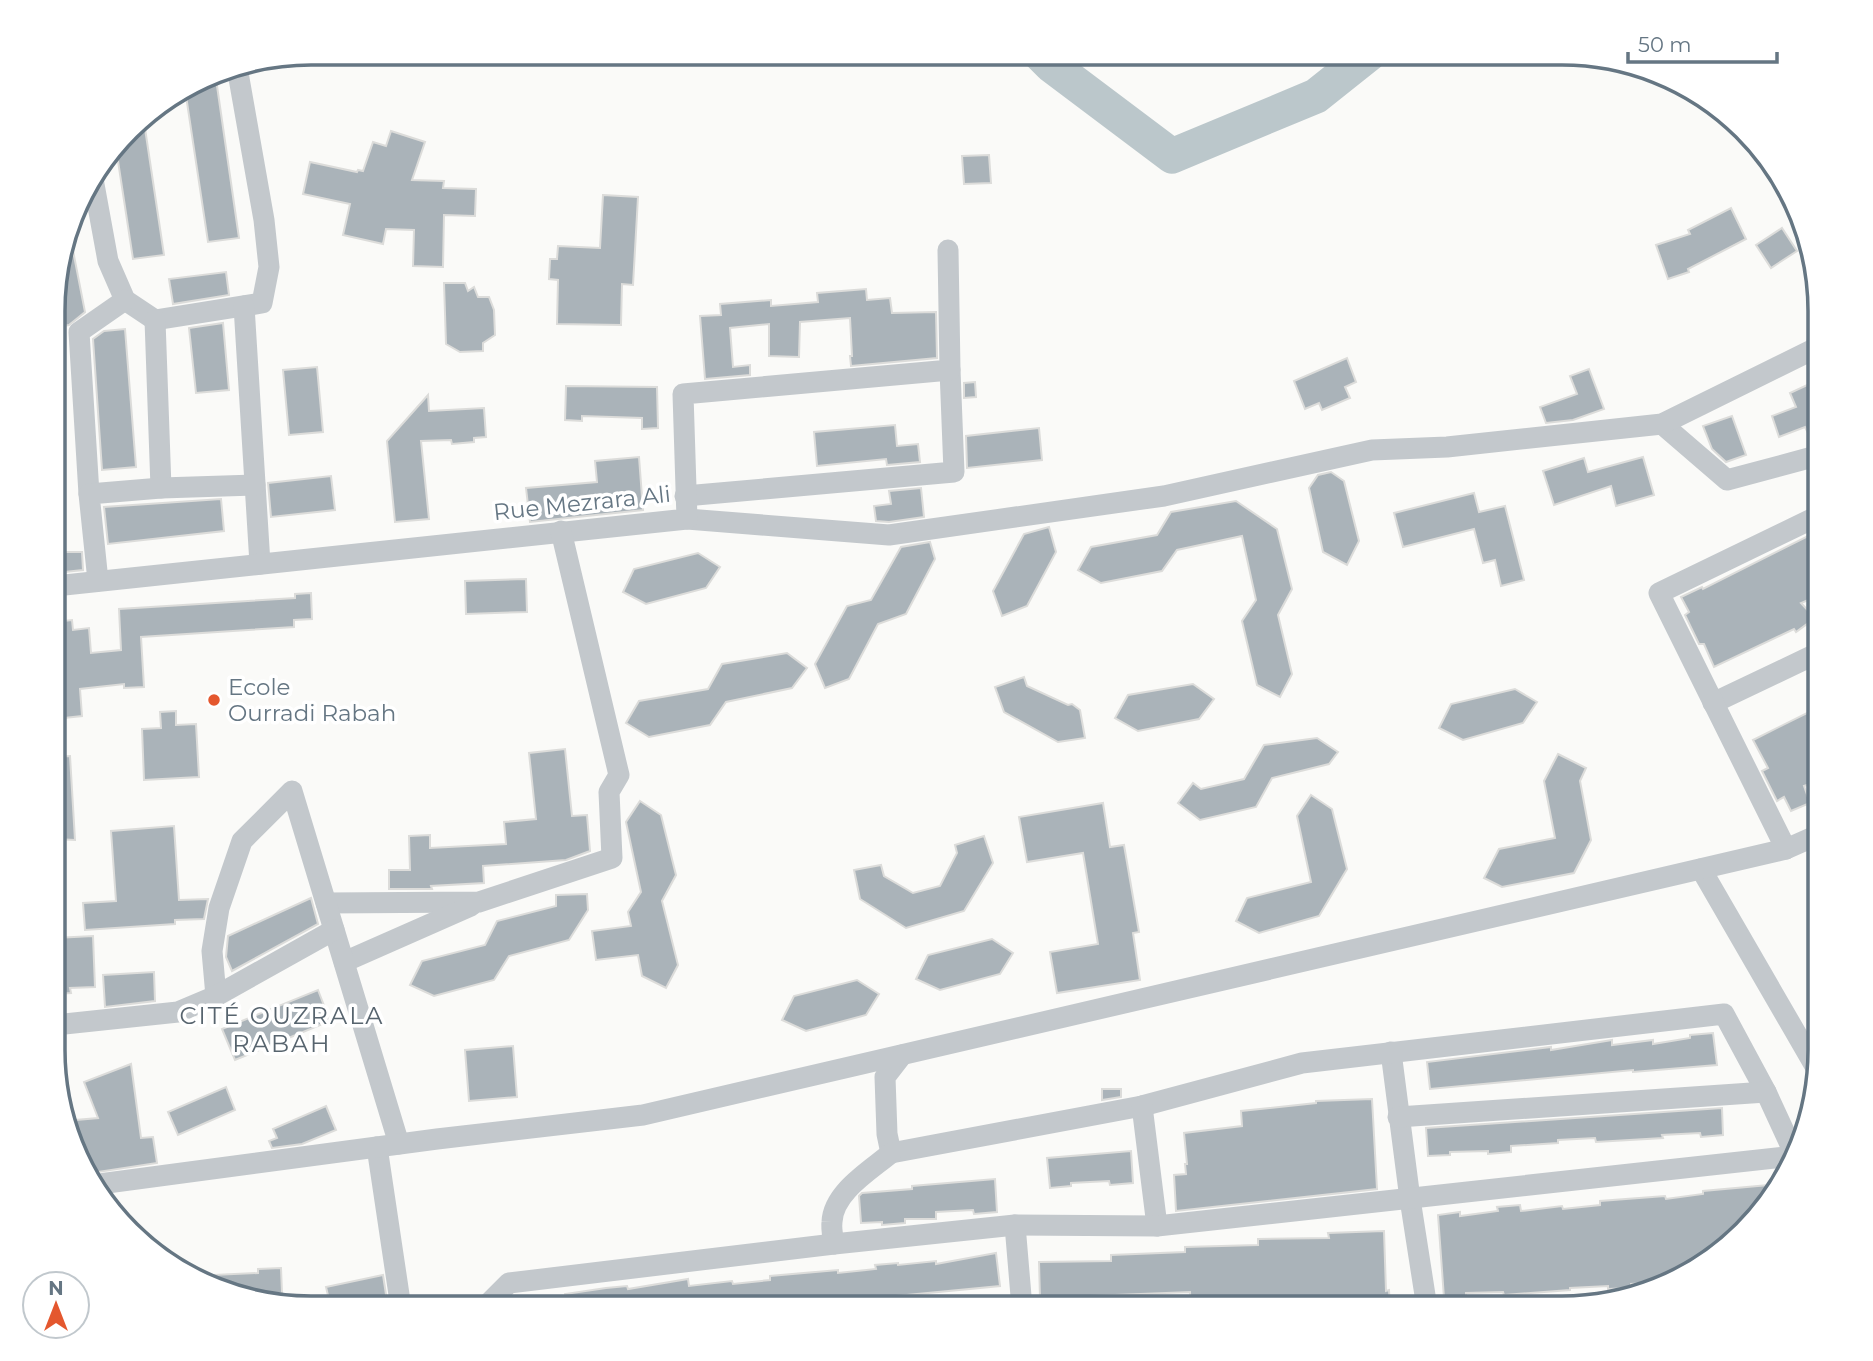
<svg xmlns="http://www.w3.org/2000/svg" width="1873" height="1361" font-family="Montserrat,sans-serif">
<style>
.lines{fill:none;stroke-linecap:round;stroke-linejoin:round}
.river{stroke:#bbc7cb;stroke-width:35}
.building{fill:#aab3b9;stroke:#dcdcda;stroke-width:2}
.street{stroke:#c3c8cc;stroke-width:21}
.poi-dot{fill:#e4572e;stroke:#fff;stroke-width:2.5}
.labels{text-anchor:middle;stroke-width:7;stroke-linejoin:round;paint-order:stroke}
.street-label{font-size:23px;fill:#657683;stroke:#fff}
.poi-label{font-size:23px;fill:#657683;stroke:#fff;text-anchor:start}
.neighbourhood-label{font-size:24px;letter-spacing:2px;fill:#57646e;stroke:#fff}
.rim{fill:none;stroke:#657683;stroke-width:3.5}
</style>
<rect width="100%" height="100%" fill="#fafaf8"/>
<g class="lines">
<polyline class="river" points="1039,53 1051,65 1172,156 1316,96 1370,53"/>
</g>
<g class="building">
<polygon points="215,72 239,238 208,242 185,89"/>
<polygon points="143,115 164,255 133,259 116,148"/>
<polygon points="391,131 425,142 412,180 444,181 443,188 476,189 475,216 444,215 443,267 413,266 414,230 386,229 383,244 343,235 350,204 303,194 310,162 357,172 358,170 363,171 373,142 386,146"/>
<polygon points="989,155 991,183 964,184 962,156"/>
<polygon points="603,195 638,197 633,285 622,284 621,325 557,324 558,280 549,279 550,259 557,259 558,246 600,248"/>
<polygon points="1731,208 1746,239 1688,269 1689,272 1668,279 1656,245 1690,234 1688,230"/>
<polygon points="1782,228 1797,251 1771,268 1756,245"/>
<polygon points="69,230 85,312 69,325 55,327 55,278"/>
<polygon points="226,272 229,295 173,304 169,279"/>
<polygon points="444,283 465,283 468,291 474,287 478,297 489,297 494,310 495,335 483,343 483,351 460,352 446,344"/>
<polygon points="866,289 867,300 890,298 892,313 936,312 937,358 851,366 850,356 852,356 850,318 800,322 799,357 769,356 769,324 730,328 733,367 750,365 750,375 705,379 700,316 721,315 720,304 771,300 771,306 818,302 817,293"/>
<polygon points="223,323 229,390 196,393 189,328"/>
<polygon points="125,329 136,467 102,470 93,339 104,331"/>
<polygon points="1347,358 1356,382 1345,387 1350,398 1322,410 1319,403 1305,409 1294,381"/>
<polygon points="317,367 323,432 289,435 283,370"/>
<polygon points="1589,369 1604,409 1573,420 1546,423 1540,407 1577,394 1570,376"/>
<polygon points="1820,379 1820,428 1808,433 1805,427 1779,437 1772,416 1796,407 1790,393"/>
<polygon points="975,382 976,397 964,398 964,383"/>
<polygon points="566,386 657,387 658,428 642,429 642,418 582,416 582,421 565,420"/>
<polygon points="428,395 429,411 484,408 486,437 474,438 474,442 452,444 451,440 421,441 429,519 395,522 387,441"/>
<polygon points="1732,416 1746,455 1726,462 1712,449 1703,426"/>
<polygon points="895,425 897,446 918,444 920,462 887,465 886,459 817,466 814,432"/>
<polygon points="1039,428 1042,460 967,468 966,436"/>
<polygon points="639,457 643,510 530,522 526,488 597,482 595,461"/>
<polygon points="1643,457 1654,495 1616,506 1611,486 1554,505 1543,471 1584,458 1588,472"/>
<polygon points="1331,472 1344,481 1359,541 1347,565 1323,552 1309,488 1318,475"/>
<polygon points="331,476 335,510 271,517 268,483"/>
<polygon points="921,488 924,517 889,522 876,521 874,506 891,504 889,491"/>
<polygon points="1474,493 1479,512 1505,506 1524,580 1501,586 1495,560 1483,563 1474,529 1403,547 1394,513"/>
<polygon points="221,499 224,531 108,544 104,507"/>
<polygon points="1236,501 1277,529 1292,589 1278,615 1292,674 1280,697 1257,685 1242,621 1256,600 1242,536 1177,550 1162,571 1101,583 1078,570 1091,547 1157,535 1171,512"/>
<polygon points="1049,527 1056,552 1027,606 1002,616 993,591 1024,534"/>
<polygon points="1820,530 1820,595 1801,603 1815,618 1796,632 1794,629 1714,667 1704,644 1699,644 1685,615 1689,612 1681,597 1702,587 1703,589"/>
<polygon points="930,542 935,559 906,614 878,624 849,679 825,688 815,664 847,606 871,600 901,547"/>
<polygon points="55,552 82,552 83,570 55,573"/>
<polygon points="698,553 720,567 706,588 646,604 623,592 634,569"/>
<polygon points="526,579 527,612 466,614 465,581"/>
<polygon points="311,593 312,619 294,620 294,627 141,637 144,687 124,688 124,684 80,689 82,716 55,719 55,622 72,620 73,630 89,628 91,653 121,650 119,609 295,598 295,594"/>
<polygon points="787,653 807,668 792,688 726,702 710,725 649,737 626,723 639,701 708,689 722,664"/>
<polygon points="1024,677 1027,686 1068,705 1072,704 1080,710 1085,738 1058,742 1004,712 995,687"/>
<polygon points="1193,684 1214,699 1199,719 1138,731 1115,718 1128,695"/>
<polygon points="1515,689 1537,702 1523,723 1463,740 1439,728 1451,704"/>
<polygon points="1813,710 1820,723 1820,781 1804,786 1810,803 1791,811 1784,797 1777,801 1762,771 1768,768 1753,740"/>
<polygon points="176,711 176,725 196,724 199,777 144,780 142,729 161,728 160,712"/>
<polygon points="1317,738 1338,752 1329,764 1272,778 1256,807 1200,820 1178,803 1193,783 1201,789 1244,779 1264,745"/>
<polygon points="565,749 572,816 587,815 590,851 566,860 483,866 484,883 431,886 432,889 389,889 389,870 410,870 409,836 430,835 430,848 506,844 504,822 536,819 529,753"/>
<polygon points="1558,754 1586,768 1580,781 1591,840 1574,873 1502,887 1484,878 1499,849 1555,838 1544,781"/>
<polygon points="70,756 75,840 55,839 55,757"/>
<polygon points="1311,795 1332,809 1347,869 1319,916 1259,933 1236,921 1247,898 1311,882 1297,816"/>
<polygon points="640,801 661,815 676,875 662,901 678,965 666,988 642,976 638,955 596,960 592,931 631,926 628,912 641,892 626,822"/>
<polygon points="1103,803 1110,847 1124,845 1139,932 1133,933 1140,980 1057,993 1050,952 1098,944 1083,853 1027,862 1019,817"/>
<polygon points="174,826 179,900 208,899 204,919 175,920 175,924 85,930 83,903 116,901 111,831"/>
<polygon points="984,836 993,863 964,911 906,928 860,899 854,870 881,865 884,876 913,893 940,886 957,853 955,845"/>
<polygon points="587,894 588,910 569,940 509,956 494,980 434,996 410,985 422,961 485,945 497,921 556,906 556,895"/>
<polygon points="311,898 318,924 232,971 226,957 228,936"/>
<polygon points="93,936 95,987 70,988 71,993 55,994 55,938"/>
<polygon points="992,939 1013,953 1000,974 940,990 916,979 928,955"/>
<polygon points="154,972 155,1001 105,1007 103,975"/>
<polygon points="857,980 879,994 866,1015 806,1031 782,1020 794,996"/>
<polygon points="318,990 330,1021 235,1060 222,1029"/>
<polygon points="1713,1033 1717,1065 1633,1072 1633,1070 1430,1089 1427,1062 1551,1047 1551,1050 1612,1040 1612,1045 1653,1040 1653,1044 1690,1038 1690,1035"/>
<polygon points="513,1046 517,1097 469,1101 465,1050"/>
<polygon points="131,1064 141,1138 153,1137 157,1163 85,1174 81,1162 76,1120 98,1118 84,1082"/>
<polygon points="226,1087 235,1110 178,1135 168,1112"/>
<polygon points="1102,1089 1121,1089 1121,1097 1102,1100"/>
<polygon points="1372,1099 1377,1189 1176,1211 1174,1175 1186,1174 1185,1164 1187,1164 1184,1133 1242,1126 1241,1111 1316,1103 1316,1101"/>
<polygon points="326,1106 336,1130 302,1144 272,1148 269,1141 277,1138 273,1129"/>
<polygon points="1722,1108 1723,1135 1701,1137 1700,1133 1662,1135 1663,1138 1596,1142 1595,1138 1558,1140 1558,1143 1511,1146 1511,1152 1488,1154 1488,1151 1450,1152 1450,1155 1428,1156 1426,1128"/>
<polygon points="1131,1151 1133,1183 1110,1185 1109,1181 1071,1183 1071,1186 1050,1188 1047,1158"/>
<polygon points="995,1179 997,1212 974,1214 973,1210 936,1212 936,1219 905,1219 905,1223 882,1225 882,1222 861,1223 859,1196 862,1193 912,1189 912,1186"/>
<polygon points="1780,1184 1767,1208 1677,1282 1666,1284 1664,1282 1631,1284 1631,1288 1608,1289 1608,1286 1570,1288 1570,1290 1504,1295 1503,1292 1466,1293 1466,1297 1444,1298 1438,1215 1460,1212 1460,1216 1498,1211 1497,1207 1520,1205 1521,1211 1562,1206 1563,1209 1600,1205 1600,1201 1665,1196 1666,1199 1703,1194 1703,1191"/>
<polygon points="1384,1231 1386,1291 1389,1290 1390,1308 1191,1308 1190,1292 1040,1298 1039,1262 1111,1261 1111,1255 1185,1252 1185,1247 1258,1245 1258,1239 1329,1238 1328,1233"/>
<polygon points="996,1253 1000,1286 772,1308 565,1308 565,1294 606,1288 627,1286 628,1289 688,1279 689,1286 732,1281 733,1284 770,1280 770,1276 838,1270 838,1273 876,1269 875,1265 898,1263 898,1265 936,1261 936,1264"/>
<polygon points="281,1268 282,1293 233,1294 212,1289 190,1276 258,1273 258,1269"/>
<polygon points="383,1275 387,1301 354,1308 331,1308 326,1287"/>
</g>
<g class="lines">
<g class="street">
<polyline points="93,179 108,261 125,300 155,320 262,303 269,267 264,220 237,67"/>
<polyline points="244,306 260,564"/>
<polyline points="155,320 161,488"/>
<polyline points="1662,424 1727,480 1820,455"/>
<polyline points="89,494 79,332 125,300"/>
<polyline points="685,496 954,472 950,370"/>
<polyline points="687,519 889,535 1164,496 1372,450 1447,447 1662,424 1816,348 1820,324"/>
<polyline points="98,581 89,494 161,488 255,485"/>
<polyline points="55,586 687,519 683,394 950,370 948,250"/>
<polyline points="1713,703 1820,652"/>
<polyline points="1786,849 1659,593 1820,515"/>
<polyline points="1701,869 1819,1073"/>
<polyline points="326,903 479,902 612,858 609,792 619,775 561,531"/>
<polyline points="344,962 471,906"/>
<polyline points="216,996 212,951 219,908 242,841 292,791 399,1144"/>
<polyline points="55,1025 178,1012 216,996 334,930"/>
<polyline points="1391,1052 1410,1199 1427,1308"/>
<polyline points="902,1055 885,1077 887,1134 891,1153 1142,1106 1302,1063 1724,1014 1766,1092"/>
<polyline points="1142,1106 1157,1226"/>
<polyline points="1398,1117 1766,1092 1795,1155"/>
<polyline points="377,1147 401,1308"/>
<polyline points="92,1185 437,1139 643,1115 1786,849 1820,834"/>
<polyline points="1015,1225 1022,1308"/>
<path d="M834,1244C833,1237 831,1229 832,1222C833,1192 871,1170 891,1153"/>
<polyline points="488,1308 488,1304 509,1283 834,1244 1015,1225 1157,1226 1794,1156"/>
</g>
</g>
<circle class="poi-dot" cx="214" cy="700" r="7"/>
<g class="labels">
<g class="street-label">
<text transform="translate(582 503) rotate(-6)" y="8">Rue Mezrara Ali</text>
</g>
<g class="poi-label">
<text x="228" y="695">Ecole<tspan x="228" dy="26">Ourradi Rabah</tspan></text>
</g>
<g class="neighbourhood-label">
<text x="282" y="1024">CITÉ OUZRALA<tspan x="282" dy="28">RABAH</tspan></text>
</g>
</g>
<path d="M0 0H1873V1361H0ZM311 65H1562A246 246 0 0 1 1808 311V1050A246 246 0 0 1 1562 1296H311A246 246 0 0 1 65 1050V311A246 246 0 0 1 311 65Z" fill="#fff" fill-rule="evenodd"/>
<path class="rim" d="M311 65H1562A246 246 0 0 1 1808 311V1050A246 246 0 0 1 1562 1296H311A246 246 0 0 1 65 1050V311A246 246 0 0 1 311 65Z"/>
<g transform="translate(56 1305)"><circle r="33" fill="#ffffff" stroke="#c1c8cd" stroke-width="2"/>
<path d="M0-5L12 26L0 18L-12 26Z" fill="#e4572e"/>
<text y="-10" font-size="19" font-weight="bold" text-anchor="middle" fill="#657683">N</text>
</g>
<path d="M1628 52v10h149v-10" fill="none" stroke="#657683" stroke-width="3.5"/>
<text x="1638" y="52" font-size="21" fill="#657683" stroke="#ffffff" stroke-width="5" paint-order="stroke">50 m</text>
</svg>
